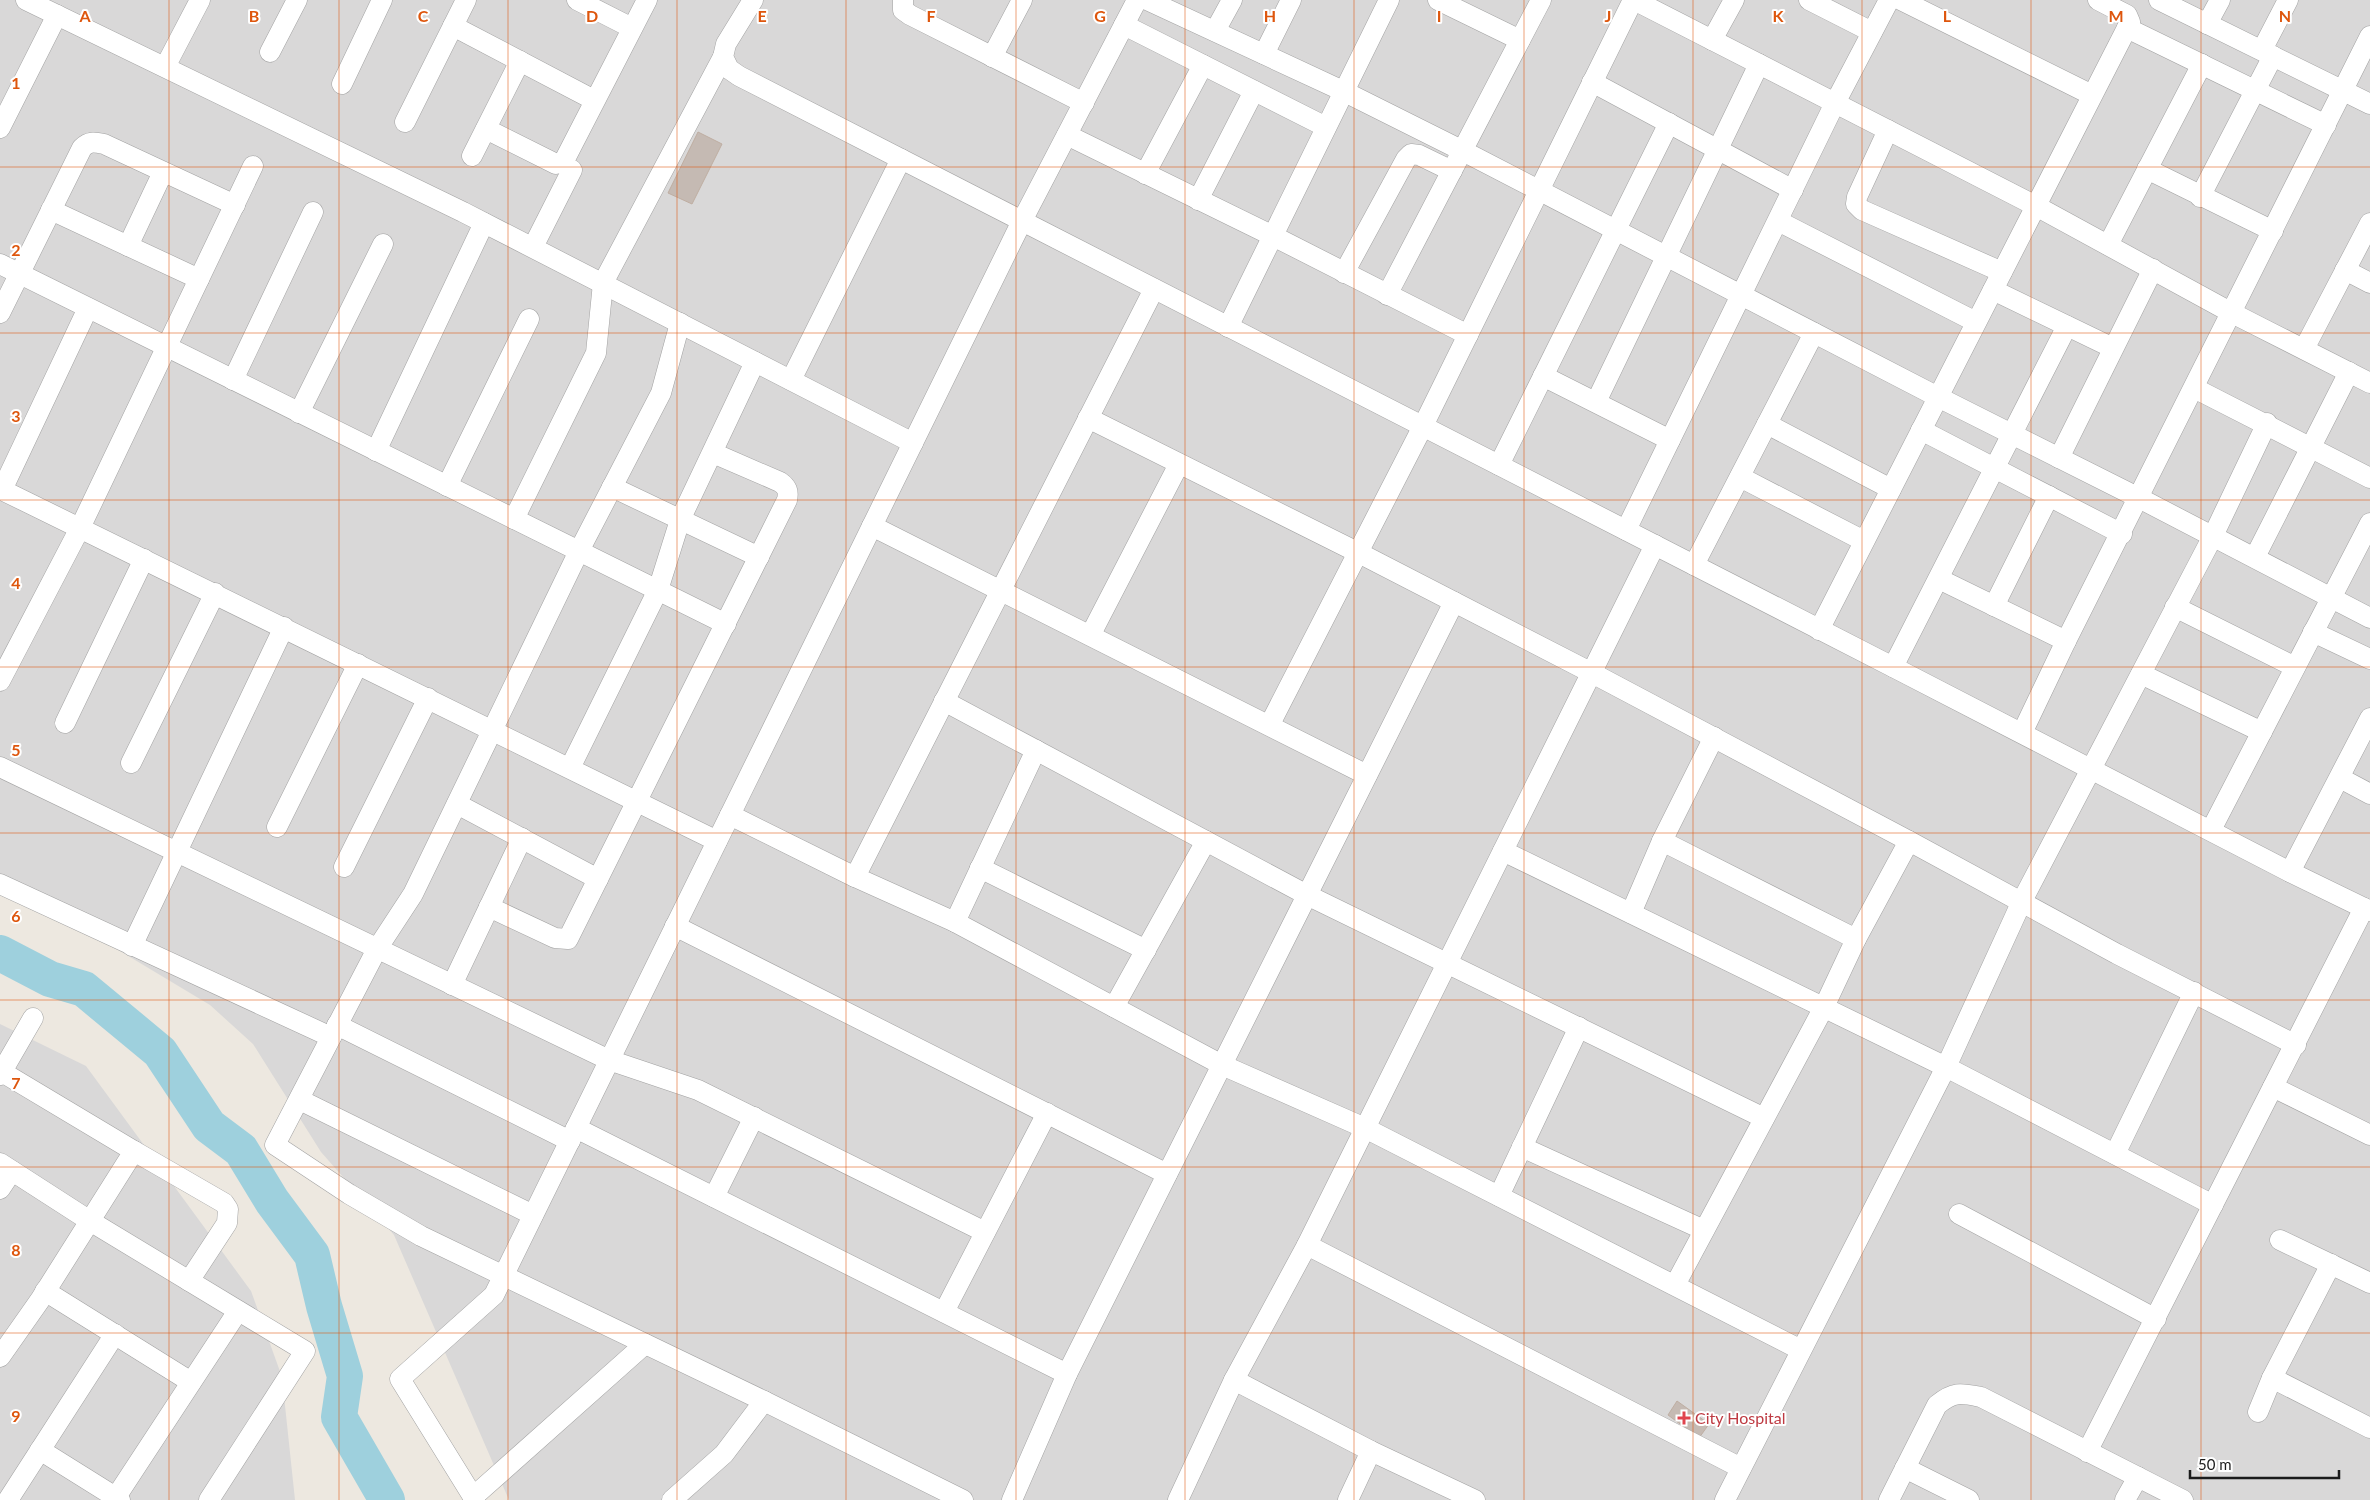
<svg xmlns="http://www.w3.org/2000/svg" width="2370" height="1500" font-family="Lato,sans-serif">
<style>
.residential{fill:#d9d8d8}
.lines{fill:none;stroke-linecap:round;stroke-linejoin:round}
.river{stroke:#9ed0dd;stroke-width:36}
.building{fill:#c5bab3;stroke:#bfaea2}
.minor-casing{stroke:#a2a2a2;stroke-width:21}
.minor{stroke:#fff;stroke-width:20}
.grid{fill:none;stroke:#de560d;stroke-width:1;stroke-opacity:0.55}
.health-dot{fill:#e0444e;stroke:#fff;stroke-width:2}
.labels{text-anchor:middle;stroke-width:4;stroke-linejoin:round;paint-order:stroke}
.health-label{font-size:16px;fill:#be3a42;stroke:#fff;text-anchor:start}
.grid-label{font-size:16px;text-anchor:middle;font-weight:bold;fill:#de560d;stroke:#fff;stroke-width:4;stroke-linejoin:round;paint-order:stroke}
</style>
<rect width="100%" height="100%" fill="#ede8e0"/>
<g class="residential">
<polygon points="0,0 2370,0 2370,1500 509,1500 394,1235 321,1152 253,1044 210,1005 0,879"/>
<polygon points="0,1024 86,1066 251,1291 282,1377 295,1500 0,1500"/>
</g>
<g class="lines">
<polyline class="river" points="0,953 50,979 84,989 160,1052 209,1126 241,1150 272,1201 312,1255 324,1306 345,1376 339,1417 387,1500"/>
</g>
<g class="building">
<polygon points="698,132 722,144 692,204 668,193"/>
<polygon points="1677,1401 1709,1424 1699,1438 1668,1415"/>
</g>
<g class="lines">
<g class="minor-casing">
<g id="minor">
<polyline points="26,0 463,212 913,443"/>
<polyline points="577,0 632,28"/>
<polyline points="753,0 726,44 723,57 729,69 739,76 1893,667 2290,872 2370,911"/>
<polyline points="903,0 903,10 910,15 1084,103"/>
<polyline points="1147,0 1343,91 1463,151 1938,397 2139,498 2370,618"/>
<polyline points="1438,0 1520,40"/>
<polyline points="1634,0 2036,206 2232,313 2370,383"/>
<polyline points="1809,0 1872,32"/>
<polyline points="1901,0 2092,95"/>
<polyline points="2159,0 2370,104"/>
<polyline points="2207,24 2220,0"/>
<polyline points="1124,25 1326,127"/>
<polyline points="453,26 594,100"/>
<polyline points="2127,28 2326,125"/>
<polyline points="1215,31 1232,0"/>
<polyline points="1712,40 1734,0"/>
<polyline points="2262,50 2288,0"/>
<polyline points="270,52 297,0"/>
<polyline points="1264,54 1291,0"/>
<polyline points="992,57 1022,0"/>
<polyline points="165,67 200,0"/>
<polyline points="1592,82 1793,190"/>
<polyline points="342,84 382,0"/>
<polyline points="405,122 466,0"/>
<polyline points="0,128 57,15"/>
<polyline points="486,129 556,164 564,161 647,0"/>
<polyline points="1888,130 1857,197 1856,204 1862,210 2002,272"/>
<polyline points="1067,135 1273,236 1468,335"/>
<polyline points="472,156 520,61"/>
<polyline points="2147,169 2273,231"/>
<polyline points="1145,174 1203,65"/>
<polyline points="2200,197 2273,56"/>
<polyline points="1198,200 1254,91"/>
<polyline points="51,210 199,279"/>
<polyline points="1778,221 1976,322"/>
<polyline points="2108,245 2202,64"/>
<polyline points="128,246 163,172"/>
<polyline points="533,247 572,170"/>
<polyline points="0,264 726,624"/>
<polyline points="2345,270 2370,283"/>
<polyline points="1344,273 1406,159 1411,154 1419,155 1452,171"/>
<polyline points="1154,289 855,877 955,922 1222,1065 1365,1128 1801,1350"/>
<polyline points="1993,290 2113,348"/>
<polyline points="1387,295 1541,0"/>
<path d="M0,313L82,148C89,141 94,142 104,144L235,205"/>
<polyline points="680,323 661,393 579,551 413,894 377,949 275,1145 349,1194 421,1236 764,1401 963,1500"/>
<polyline points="1228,327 1389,0"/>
<polyline points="2304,349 2370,223"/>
<polyline points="1543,376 1670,440"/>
<polyline points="233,380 313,212"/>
<polyline points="791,380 901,159"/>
<polyline points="2194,388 2370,478"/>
<polyline points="1596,402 1759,64"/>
<polyline points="299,413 383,244"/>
<polyline points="1088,418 1359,553 1592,673 1909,841 2117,954 2296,1045"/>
<polyline points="1767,424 1891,489"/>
<polyline points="1921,430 2122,534"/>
<polyline points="376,451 484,223"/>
<polyline points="2059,458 2153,269"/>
<polyline points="1499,465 1669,123"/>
<polyline points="1740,477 1864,541"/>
<polyline points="447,486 529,319"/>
<polyline points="612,487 759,557"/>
<polyline points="0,489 717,841"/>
<polyline points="2,490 88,308"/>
<polyline points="514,519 596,353 603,283 723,57"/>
<polyline points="872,526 1367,775"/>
<polyline points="1626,530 1835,103 1889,0"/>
<polyline points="2255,557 2349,372"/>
<polyline points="1694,565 1814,333"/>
<polyline points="1939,579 2066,641"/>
<polyline points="1994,606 2049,496"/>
<polyline points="2175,607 2295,667"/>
<polyline points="1819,630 2130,22 2127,15 2098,0"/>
<polyline points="2313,632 2370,659"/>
<polyline points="1091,634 1179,464"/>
<polyline points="1893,667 2067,326"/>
<polyline points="2141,674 2262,732"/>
<polyline points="0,681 80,528 253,166"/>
<polyline points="944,701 1307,895 1764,1118"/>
<polyline points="65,723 144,559"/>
<polyline points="1270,724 1423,426 1633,0"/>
<polyline points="2022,733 2066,641 2370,36"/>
<polyline points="131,763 215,593"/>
<polyline points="0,767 609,1060 698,1090 985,1232"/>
<polyline points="570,768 658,590 680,520 755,362"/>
<polyline points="2340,778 2370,794"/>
<polyline points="457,804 598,879"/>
<polyline points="730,815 855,877"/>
<polyline points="277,827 358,664"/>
<polyline points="2211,830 2370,523"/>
<polyline points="1662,841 1856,939"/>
<polyline points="1503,851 1946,1067 2213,1205"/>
<polyline points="344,867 428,698"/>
<polyline points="980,868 1146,950"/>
<polyline points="2290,872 2370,718"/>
<polyline points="0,884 331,1037"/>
<path d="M489,907L555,938L568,939L787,500C789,491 787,487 780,482L713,453"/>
<polyline points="1631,913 1662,841 1714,737"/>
<polyline points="955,922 1036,750"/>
<polyline points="675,926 1167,1174"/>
<polyline points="132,946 284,627"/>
<polyline points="452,985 522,838"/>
<polyline points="1114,1007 1206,841"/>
<polyline points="337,1025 570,1141"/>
<polyline points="0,1075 33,1018"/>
<polyline points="2273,1087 2370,1135"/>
<polyline points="300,1100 533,1215"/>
<polyline points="576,1128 1067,1374"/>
<polyline points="1522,1147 1704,1230"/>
<polyline points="134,1151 224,1203 228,1209 227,1223 189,1281"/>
<polyline points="2115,1154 2194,992"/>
<polyline points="0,1163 90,1221 305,1351 209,1500"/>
<polyline points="0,1189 12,1171"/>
<polyline points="1499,1196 1579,1027"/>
<polyline points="714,1197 754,1117"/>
<polyline points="1959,1214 2156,1319"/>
<polyline points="2280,1240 2370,1283"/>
<polyline points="1307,1245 1741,1468"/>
<polyline points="1675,1285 1824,1007 1856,939 1909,841"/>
<polyline points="45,1291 191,1382"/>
<polyline points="944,1312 1047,1113"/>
<polyline points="0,1357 40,1300 134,1151 2,1072"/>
<polyline points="2272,1378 2370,1428"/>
<polyline points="1234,1380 1371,1451 1475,1500"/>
<polyline points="2258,1412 2272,1378 2331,1264"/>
<polyline points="40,1450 120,1500"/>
<polyline points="2087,1452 2364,908"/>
<polyline points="1905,1468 1969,1500"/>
<polyline points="116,1497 238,1311"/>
<polyline points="473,1497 645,1344"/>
<polyline points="8,1500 115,1334"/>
<polyline points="475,1500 400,1379 494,1295 1022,221 1137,0"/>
<polyline points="672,1500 724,1454 764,1401"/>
<polyline points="1012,1500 1067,1374 1454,602"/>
<polyline points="1178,1500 1234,1380 1307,1245 1655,545"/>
<polyline points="1348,1500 1371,1451"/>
<polyline points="1725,1500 1946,1067 2022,901 2213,536 2267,423"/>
<path d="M1889,1500L1937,1405C1954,1391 1961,1393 1981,1397L2183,1500"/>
<polyline points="2125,1500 2138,1477"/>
</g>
</g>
<use href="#minor" class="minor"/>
</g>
<path class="grid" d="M169,0V1500M339,0V1500M508,0V1500M677,0V1500M846,0V1500M1016,0V1500M1185,0V1500M1354,0V1500M1524,0V1500M1693,0V1500M1862,0V1500M2031,0V1500M2201,0V1500M0,167H2370M0,333H2370M0,500H2370M0,667H2370M0,833H2370M0,1000H2370M0,1167H2370M0,1333H2370"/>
<path class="health-dot" d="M1681.5 1410.5h5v5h5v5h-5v5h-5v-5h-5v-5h5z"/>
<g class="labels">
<g class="health-label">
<text x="1695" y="1424">City Hospital</text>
</g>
</g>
<g class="grid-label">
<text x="85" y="22">A</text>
<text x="254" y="22">B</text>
<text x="423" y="22">C</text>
<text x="592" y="22">D</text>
<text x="762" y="22">E</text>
<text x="931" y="22">F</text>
<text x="1100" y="22">G</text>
<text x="1270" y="22">H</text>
<text x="1439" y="22">I</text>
<text x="1608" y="22">J</text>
<text x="1778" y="22">K</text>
<text x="1947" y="22">L</text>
<text x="2116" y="22">M</text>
<text x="2285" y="22">N</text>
<text x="16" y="89">1</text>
<text x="16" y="256">2</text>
<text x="16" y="422">3</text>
<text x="16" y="589">4</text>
<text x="16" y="756">5</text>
<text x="16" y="922">6</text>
<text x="16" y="1089">7</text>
<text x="16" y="1256">8</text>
<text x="16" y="1422">9</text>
</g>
<path d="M2190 1470v8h149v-8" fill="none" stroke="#1b1b1b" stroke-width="2.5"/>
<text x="2198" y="1470" font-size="15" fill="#1b1b1b" stroke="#ffffff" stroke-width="4" paint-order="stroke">50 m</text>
</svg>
